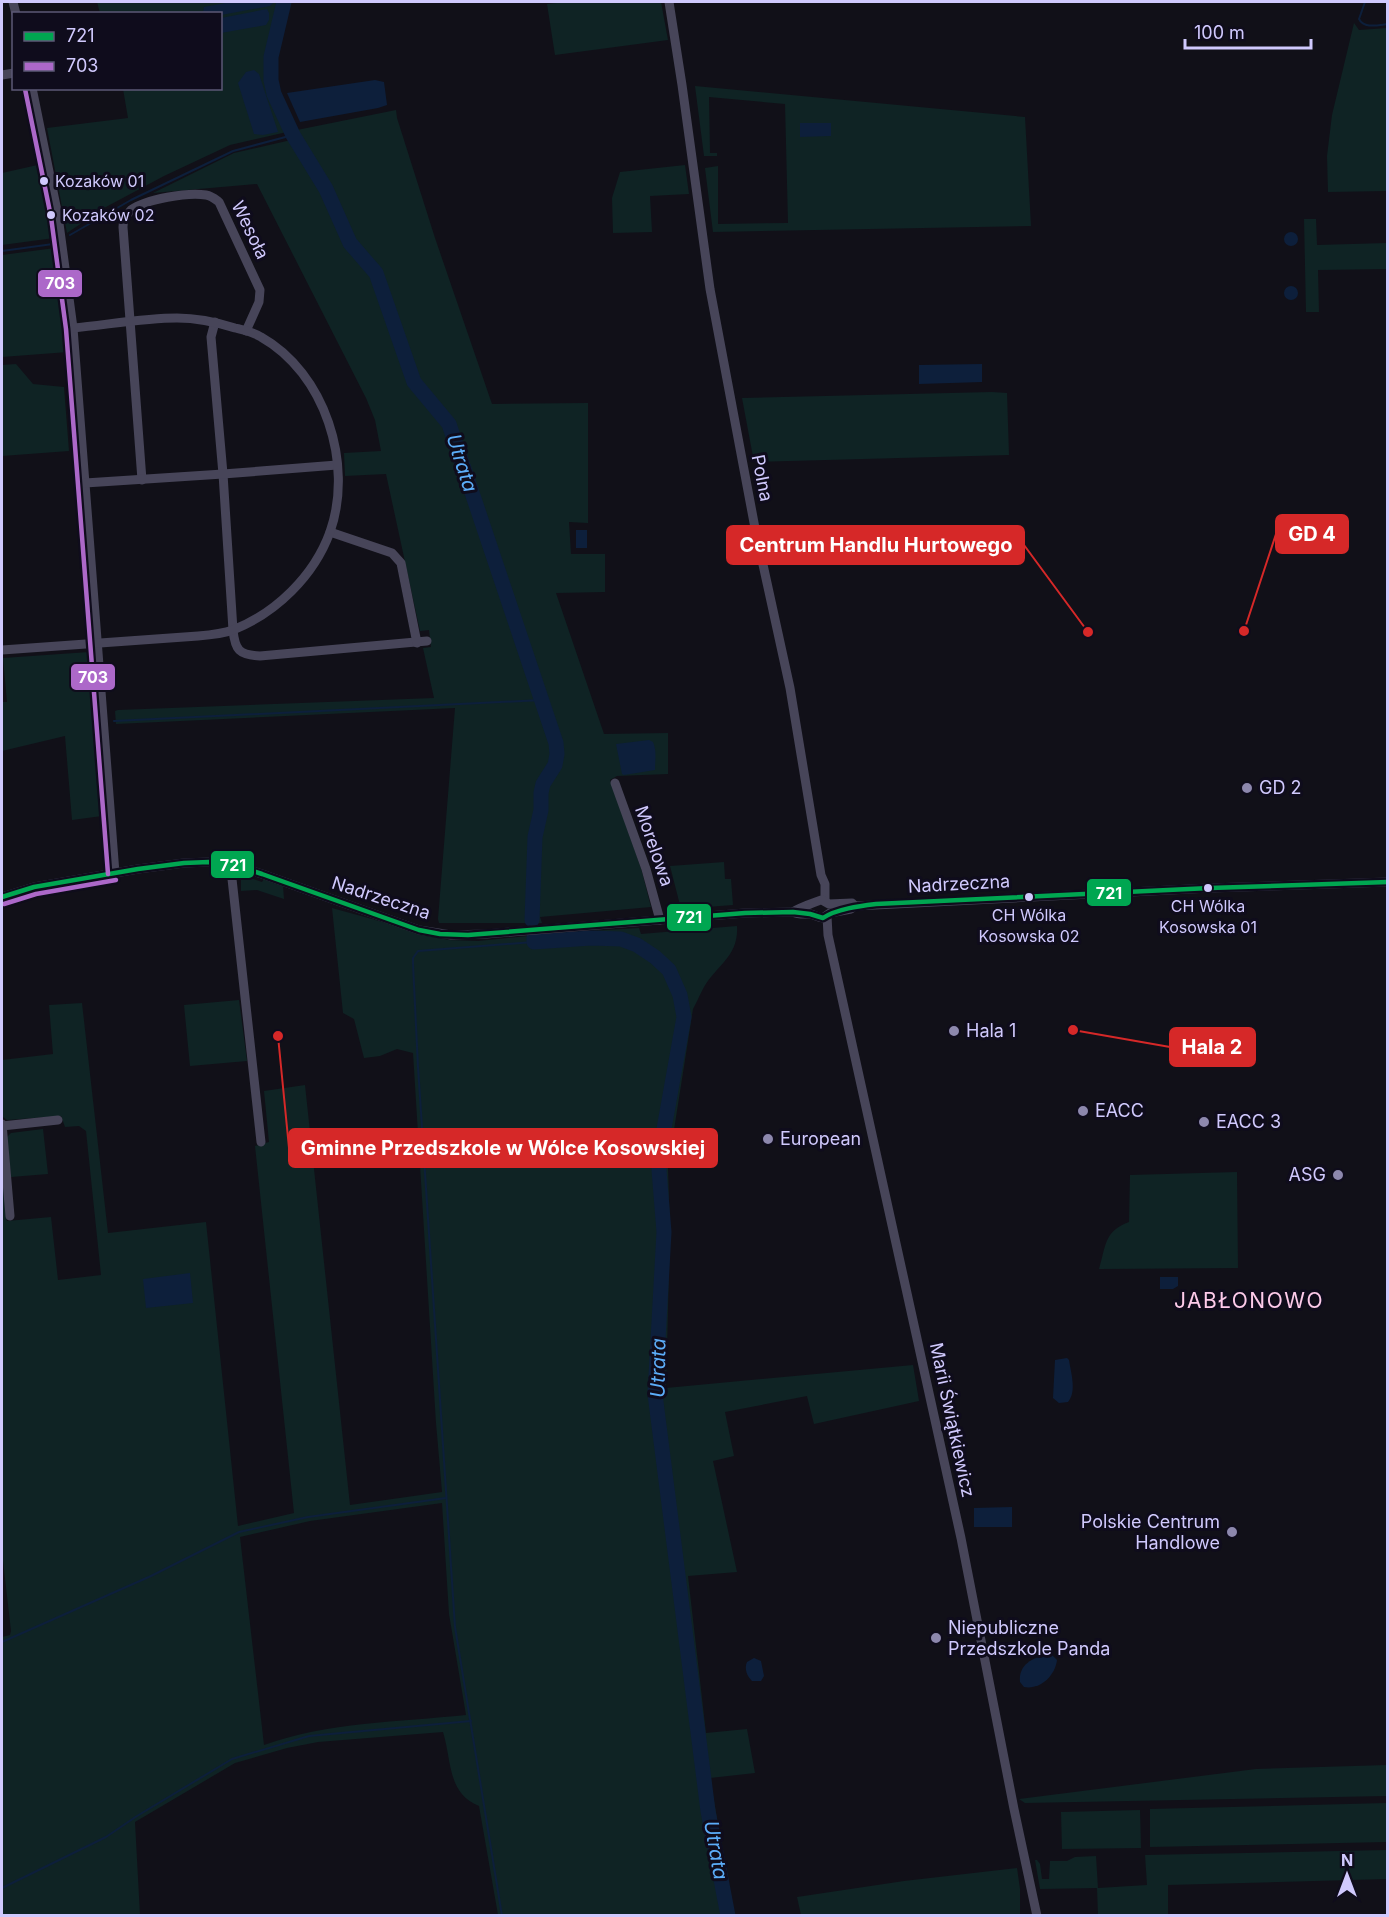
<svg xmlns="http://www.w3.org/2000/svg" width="1389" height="1917" font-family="Inter,sans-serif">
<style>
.green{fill:#0f2324;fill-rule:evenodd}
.water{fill:#0d1f3b}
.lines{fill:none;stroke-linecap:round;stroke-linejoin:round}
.stream{stroke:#0d1f3b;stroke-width:2}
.river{stroke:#0d1f3b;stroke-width:15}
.minor{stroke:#474559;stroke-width:9}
.bus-1-casing{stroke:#0f0c1c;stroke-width:9}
.bus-2-casing{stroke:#0f0c1c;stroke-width:9}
.bus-1{stroke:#00a651;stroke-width:4.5}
.bus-2{stroke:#ac68c9;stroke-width:4.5}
.bus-dot{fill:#d0c9fd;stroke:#0f0c1c;stroke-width:2}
.poi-dot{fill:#8d88ad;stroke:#0f0c1c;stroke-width:2}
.labels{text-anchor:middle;stroke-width:6;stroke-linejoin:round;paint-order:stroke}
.bus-label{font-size:16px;fill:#d0c9fd;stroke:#0f0c1c;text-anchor:start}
.street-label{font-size:18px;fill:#d0c9fd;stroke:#0f0c1c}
.poi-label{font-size:18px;fill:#d0c9fd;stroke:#0f0c1c;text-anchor:start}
.water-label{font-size:20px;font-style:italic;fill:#5cadf9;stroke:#0f0c1c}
.quarter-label{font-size:21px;letter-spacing:1.5px;fill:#fdcbea;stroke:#0f0c1c}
.leader{fill:none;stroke:#d62828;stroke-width:2}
.callout-dot{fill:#d62828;stroke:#0f0c1c;stroke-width:2}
.callout{fill:#d62828;stroke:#d62828;stroke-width:2}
.callout-label{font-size:20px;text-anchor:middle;font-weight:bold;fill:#fff}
.line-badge{stroke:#0f0c1c;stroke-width:2}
.badge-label{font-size:16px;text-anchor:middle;font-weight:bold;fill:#fff}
</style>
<rect width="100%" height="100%" fill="#111018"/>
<g class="green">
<path d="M97,2H280C273,29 263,60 268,89C270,104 280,118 287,132L396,110L397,118L435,238L492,404L588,403V523L569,522L571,554H605V592L556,593L604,734L668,733V774L617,776L610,780L641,868L651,907L540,917L542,923H439L438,919L455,708L116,724L115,711L118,710L434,698L423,648L431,647L429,630L420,631L386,474L345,476L344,453L381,451L375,420L366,398L257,184L153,193L234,153L291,140L287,132L230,145L164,176L104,208L67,233L47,128L128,118L123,89L220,88V14L100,13Z"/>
<polygon points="566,2 661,2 668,40 555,55 547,4"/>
<polygon points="1354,23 1359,30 1387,28 1387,191 1328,192 1327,156 1332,115"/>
<polygon points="695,86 1025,117 1031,226 713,232 705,168 718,166 718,224 788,223 785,104 709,97 710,153 717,153 717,156 704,156"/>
<polygon points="42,164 54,238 2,245 2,173"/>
<polygon points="685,165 689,194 650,196 652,232 613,233 612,198 620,172"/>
<polygon points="1304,219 1316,219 1317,245 1387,243 1387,269 1318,270 1319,312 1306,312"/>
<polygon points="55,248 63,291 68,352 2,357 2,255"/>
<polygon points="16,364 33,384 64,387 69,451 2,456 2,365"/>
<polygon points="992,392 1007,393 1009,455 754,462 742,398"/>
<polygon points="89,652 102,816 72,820 65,736 2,751 2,702 7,702 3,658"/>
<polygon points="724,862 725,879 731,879 733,905 681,909 670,866"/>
<polygon points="247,877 262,882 264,879 283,886 284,899 257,890 241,891 241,880"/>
<path d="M332,908L448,940L478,941L558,933L639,928L641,934L737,926C739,956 717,965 704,987C700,994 697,1002 693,1009L668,1168L670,1230L666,1388L913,1365L919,1401L814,1424L807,1396L725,1412L734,1456L713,1461L737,1572L688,1576L706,1733L747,1729L755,1773L710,1778L734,1915H498L479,1806C447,1793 452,1761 443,1732L318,1742L287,1748L235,1763L135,1822L140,1915H2V1637L10,1635L11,1631L2,1552V1154L7,1221L51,1217L58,1280L101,1275L86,1131L79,1126L65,1127L61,1116L7,1120L3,1117L2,1060L53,1054L49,1005L82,1003L108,1233L206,1222L238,1526L294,1513L255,1146L269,1142L264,1091L305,1085L350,1505L442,1492L436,1423L413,1053L397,1049L380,1056L364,1058L354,1019L343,1013ZM442,1503L449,1614L466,1715C399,1722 328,1722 264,1745L240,1537L310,1521Z"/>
<polygon points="239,1000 247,1061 190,1066 184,1005"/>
<polygon points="43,1129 48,1174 11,1177 7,1137 11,1133"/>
<path d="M1237,1172L1238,1268L1099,1269C1106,1246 1104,1231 1129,1222L1130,1175Z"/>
<polygon points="1387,1765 1387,1796 1025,1803 1019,1799 1256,1769"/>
<polygon points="1387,1803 1387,1842 1150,1847 1150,1809"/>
<polygon points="1140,1810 1141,1848 1062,1849 1061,1812"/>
<polygon points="1387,1850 1387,1879 1168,1885 1168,1916 1098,1915 1097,1888 1040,1889 1035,1860 1037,1860 1040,1864 1042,1879 1049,1879 1050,1861 1067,1861 1075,1857 1096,1856 1098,1888 1147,1885 1145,1855"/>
<polygon points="1017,1868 1020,1889 1020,1915 801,1915 797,1897 904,1881"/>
</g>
<g class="water">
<polygon points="231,2 273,2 273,3 270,6 221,15 220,14 203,13 204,7"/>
<polygon points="267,9 269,13 269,20 266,25 221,33 221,18"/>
<polygon points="254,70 259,74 278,132 263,135 254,134 238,83 246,72"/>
<polygon points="375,80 384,82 387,105 378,108 300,122 287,93"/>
<polygon points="800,123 831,123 831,136 800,137"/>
<circle cx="1291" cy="239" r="7"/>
<circle cx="1291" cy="293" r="7"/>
<polygon points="982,364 982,382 919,384 919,365"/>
<rect x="576" y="530" width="11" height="18"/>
<path d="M649,740L653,742C657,751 655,761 655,770L624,775L622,774L616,744Z"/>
<polygon points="190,1273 193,1303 146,1308 143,1279"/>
<polygon points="1160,1277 1178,1277 1178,1286 1173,1289 1160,1289"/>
<path d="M1067,1358L1069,1360C1071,1373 1077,1392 1068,1402L1059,1403L1053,1398L1055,1360Z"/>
<polygon points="1012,1507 1012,1527 974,1527 974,1508"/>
<path d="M1047,1655H1052L1057,1660C1055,1676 1040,1690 1024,1687L1020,1682C1018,1665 1033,1657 1047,1655Z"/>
<path d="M754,1658L761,1661L764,1676L761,1681H752C747,1676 744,1669 747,1662Z"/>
</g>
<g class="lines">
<g class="stream">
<path d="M1365,2L1359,19C1364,29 1378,25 1388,24"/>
<polyline points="70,235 131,200 233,151 293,135"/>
<polyline points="2,251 53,244"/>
<polyline points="114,721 542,700"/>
<polyline points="2,1642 151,1576 239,1532 308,1517 446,1498"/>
<polyline points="2,1888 106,1837 137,1816 232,1759 309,1736 471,1721"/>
<polyline points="502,1916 455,1627 418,1067 413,964 413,958 418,951 534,942"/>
</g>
<g class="river">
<polyline points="284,2 271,57 271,80 274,94 293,135 326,189 350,243 376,273 414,382 449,424 556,743 557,754 555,765 543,784 541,793 541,810 535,837 532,920"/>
<polyline points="534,937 534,942 591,938 621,939 637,945 655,957 669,970 680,995 684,1017 662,1140 659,1170 664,1232 655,1394 708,1811 728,1916"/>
</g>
<g class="minor">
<polyline points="13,2 16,14"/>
<polyline points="669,2 682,85 710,289 755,528 790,688 821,875 825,884 825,900"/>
<polyline points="2,75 14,73"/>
<polyline points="32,88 58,216 73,328 115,873"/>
<path d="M215,322L211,337L223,474L233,630C235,650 239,655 260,656L427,641"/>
<path d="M142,480L123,227C123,220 126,215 131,210C146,199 188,192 206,195C212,196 215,199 219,202L260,290L259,302L246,331"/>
<polyline points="85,483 223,474 337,465"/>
<polyline points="330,532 392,553 401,563 417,643"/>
<path d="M2,650L198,636C210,635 222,634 233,630C276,613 314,576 330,532C354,464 325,373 261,337C253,332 243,330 235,328C216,322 197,318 177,318C144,318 106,325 73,328"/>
<polyline points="615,783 646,869 660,920"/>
<polyline points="234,865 232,879 261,1142"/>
<path d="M2,897L34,887L138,869L184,863L209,862L234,865L262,874L419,930L451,935L486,934L745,913L793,912C799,915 804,914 810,914C815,915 818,918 823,918L830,913L851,909L855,906"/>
<path d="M793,912C795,910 819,900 822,900L829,904L852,903L855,906L1210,888L1388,882"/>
<polyline points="827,916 828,935 961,1538 1014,1809 1037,1916"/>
<polyline points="2,1124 10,1216"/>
<polyline points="2,1126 58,1120"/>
</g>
<g class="bus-1-casing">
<path id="bus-1" d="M2,897L34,887L138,869L184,863L209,862L234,865L262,874L419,930L440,934L468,935L745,913L793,912L810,914L823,918C836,909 860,906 876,904L1210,888L1388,882"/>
</g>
<g class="bus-2-casing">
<g id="bus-2">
<polyline points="25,89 51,217 66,329 108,874"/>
<polyline points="4,904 36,894 116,880"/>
</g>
</g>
<use href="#bus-1" class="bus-1"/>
<use href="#bus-2" class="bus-2"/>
</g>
<g class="bus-dot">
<circle cx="44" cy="181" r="5"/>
<circle cx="51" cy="215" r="5"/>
<circle cx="1208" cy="888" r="5"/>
<circle cx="1029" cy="897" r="5"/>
</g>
<g class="poi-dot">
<circle cx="1247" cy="788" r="6"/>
<circle cx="954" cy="1031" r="6"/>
<circle cx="1083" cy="1111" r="6"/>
<circle cx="1204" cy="1122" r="6"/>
<circle cx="768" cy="1139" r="6"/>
<circle cx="1338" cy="1175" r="6"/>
<circle cx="1232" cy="1532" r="6"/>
<circle cx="936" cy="1638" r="6"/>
</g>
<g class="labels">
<g class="bus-label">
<text x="55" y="187">Kozaków 01</text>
<text x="62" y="221">Kozaków 02</text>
<text x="1208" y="912" text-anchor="middle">CH Wólka<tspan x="1208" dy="21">Kosowska 01</tspan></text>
<text x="1029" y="921" text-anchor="middle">CH Wólka<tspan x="1029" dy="21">Kosowska 02</tspan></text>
</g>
<g class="street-label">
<text transform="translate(250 230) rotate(64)" y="6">Wesoła</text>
<text transform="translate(762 478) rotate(79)" y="6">Polna</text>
<text transform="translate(654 846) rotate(71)" y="6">Morelowa</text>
<text transform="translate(959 884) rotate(-3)" y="6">Nadrzeczna</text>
<text transform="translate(381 898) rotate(18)" y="6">Nadrzeczna</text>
<text transform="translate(952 1420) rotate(78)" y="6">Marii Świątkiewicz</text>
</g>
<g class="poi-label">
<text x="1259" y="794">GD 2</text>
<text x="966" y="1037">Hala 1</text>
<text x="1095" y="1117">EACC</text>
<text x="1216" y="1128">EACC 3</text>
<text x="780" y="1145">European</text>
<text x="1326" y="1181" text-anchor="end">ASG</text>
<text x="1220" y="1528" text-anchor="end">Polskie Centrum<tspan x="1220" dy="21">Handlowe</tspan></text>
<text x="948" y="1634">Niepubliczne<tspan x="948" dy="21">Przedszkole Panda</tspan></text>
</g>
<g class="water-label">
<text transform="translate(462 463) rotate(72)" y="7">Utrata</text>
<text transform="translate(658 1368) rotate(-89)" y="7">Utrata</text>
<text transform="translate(716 1850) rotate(80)" y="7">Utrata</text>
</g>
<g class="quarter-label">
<text x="1249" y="1308">JABŁONOWO</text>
</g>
</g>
<path class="leader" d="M1244 631L1276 534M1088 632L1024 545M1073 1030L1170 1047M278 1036L289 1148"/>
<g class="callout-dot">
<circle cx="1244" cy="631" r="6"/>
<circle cx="1088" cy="632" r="6"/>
<circle cx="1073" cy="1030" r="6"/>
<circle cx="278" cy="1036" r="6"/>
</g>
<g class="callout">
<rect x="1276" y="515" width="72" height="38" rx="6"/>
<rect x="727" y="526" width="297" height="38" rx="6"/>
<rect x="1170" y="1028" width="85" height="38" rx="6"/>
<rect x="289" y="1129" width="428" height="38" rx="6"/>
</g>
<g class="callout-label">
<text x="1312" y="541">GD 4</text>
<text x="876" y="552">Centrum Handlu Hurtowego</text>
<text x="1212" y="1054">Hala 2</text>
<text x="503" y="1155">Gminne Przedszkole w Wólce Kosowskiej</text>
</g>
<g class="line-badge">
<rect x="37" y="269" width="46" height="29" rx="6" fill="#ac68c9"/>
<rect x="70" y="663" width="46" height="28" rx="6" fill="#ac68c9"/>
<rect x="210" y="850" width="45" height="29" rx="6" fill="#00a651"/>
<rect x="1086" y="878" width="46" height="29" rx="6" fill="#00a651"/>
<rect x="666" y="903" width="46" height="29" rx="6" fill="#00a651"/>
</g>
<g class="badge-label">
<text x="60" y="289">703</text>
<text x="93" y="683">703</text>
<text x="233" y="871">721</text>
<text x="1109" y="899">721</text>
<text x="689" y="923">721</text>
</g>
<rect width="1389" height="1917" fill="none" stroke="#d0c9fd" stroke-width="6"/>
<rect x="12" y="12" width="210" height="78" fill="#0f0c1c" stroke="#5c5876" stroke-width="1.5"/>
<rect x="24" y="32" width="30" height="9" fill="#00a651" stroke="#5c5876" stroke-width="1.5"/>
<text x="66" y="42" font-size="18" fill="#d0c9fd">721</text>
<rect x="24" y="62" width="30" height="9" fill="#ac68c9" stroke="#5c5876" stroke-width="1.5"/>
<text x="66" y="72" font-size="18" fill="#d0c9fd">703</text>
<g transform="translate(1347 1875)" stroke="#0f0c1c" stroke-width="4.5" paint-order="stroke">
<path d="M0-4.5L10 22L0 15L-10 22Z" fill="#d0c9fd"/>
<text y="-9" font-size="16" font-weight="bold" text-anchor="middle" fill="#d0c9fd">N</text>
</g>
<path d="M1185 39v9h126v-9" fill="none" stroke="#d0c9fd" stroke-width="3"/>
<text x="1194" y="39" font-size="18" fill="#d0c9fd" stroke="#0f0c1c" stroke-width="4.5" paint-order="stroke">100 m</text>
</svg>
